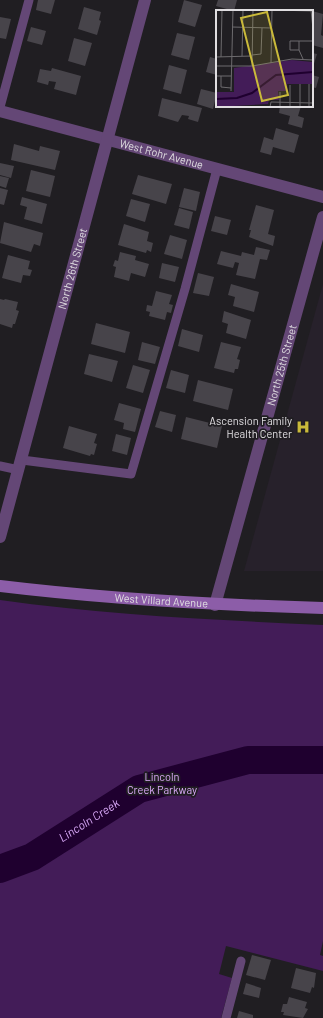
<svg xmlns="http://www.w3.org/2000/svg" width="323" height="1018" font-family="Barlow,sans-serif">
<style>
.built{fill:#27212b}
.green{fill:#431c58}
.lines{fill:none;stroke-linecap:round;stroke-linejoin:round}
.river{stroke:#1f002f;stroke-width:28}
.building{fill:#47444a}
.lane{stroke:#644776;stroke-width:9}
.street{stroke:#644776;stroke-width:12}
.secondary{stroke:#8c5da8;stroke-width:12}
.labels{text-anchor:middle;stroke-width:3.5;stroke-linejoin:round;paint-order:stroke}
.street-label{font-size:11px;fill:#e0dee1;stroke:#201e22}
.poi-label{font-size:11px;fill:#e0dee1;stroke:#201e22;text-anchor:end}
.park-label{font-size:11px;fill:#ddabfb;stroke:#201e22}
.water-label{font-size:12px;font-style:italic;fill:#d8a7f7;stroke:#201e22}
.inset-river{fill:none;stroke:#1f002f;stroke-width:2}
.inset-road{fill:none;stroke:#6d6b6e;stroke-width:1}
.view{fill:#caba3a;fill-opacity:0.15;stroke:#caba3a;stroke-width:2}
.inset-edge{fill:none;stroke:#e0dee1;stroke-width:2}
</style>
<rect width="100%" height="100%" fill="#201e22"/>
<polygon class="built" points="323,284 323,571 244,571"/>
<path class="green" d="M0,600C107,615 215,620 323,625V941L320,955L323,956V971L226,946L219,974L232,978L221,1018H0Z"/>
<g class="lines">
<path class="river" id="s1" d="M0,869L32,857L139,789L248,760H323"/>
</g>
<g class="building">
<polygon points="38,0 55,0 51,14 36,10"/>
<polygon points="184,0 202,5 195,27 178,22"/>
<polygon points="218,0 237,0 234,11 216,6"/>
<polygon points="84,7 101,12 99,20 101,21 97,35 78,29"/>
<polygon points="312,11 323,14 321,35 323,36 323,48 312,45"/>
<polygon points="0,17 11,19 6,39 0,38"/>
<polygon points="31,27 46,31 42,45 27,41"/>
<polygon points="177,33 195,37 189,60 171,55"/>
<polygon points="74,38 92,43 85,66 68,61"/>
<polygon points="312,53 317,54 312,70"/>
<polygon points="210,57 217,59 217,75 206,72"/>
<polygon points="169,65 187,70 181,94 163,89"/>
<polygon points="52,68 81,76 76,95 54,89 56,82 49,81 48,85 37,82 40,69 51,71"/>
<polygon points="312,75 319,77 316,88 312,87"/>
<polygon points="201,89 217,93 213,109 197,104"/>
<polygon points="162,98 202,108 198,122 188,119 189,116 182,115 178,122 158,116"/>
<polygon points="280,106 301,106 298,116 304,118 302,128 288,124 290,116 279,113"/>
<polygon points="276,128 299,135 294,153 273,147 271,155 260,152 264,137 273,140"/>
<polygon points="14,144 39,151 40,146 60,151 55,170 11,160"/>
<polygon points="0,163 14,166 11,178 0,175"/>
<polygon points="31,170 55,176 50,197 26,191"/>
<polygon points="138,175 172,184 166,204 132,194"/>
<polygon points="0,176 9,178 6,188 0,186"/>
<polygon points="0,188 8,190 4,205 0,204"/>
<polygon points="184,188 200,192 196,211 179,207"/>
<polygon points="22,197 47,204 42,224 24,219 27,207 20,205"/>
<polygon points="131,199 150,204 145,222 126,216"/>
<polygon points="256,205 274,210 268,234 275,236 273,246 249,237 251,230 249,230"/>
<polygon points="179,208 193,212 189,229 174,225"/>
<polygon points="215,216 231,220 227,235 211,231"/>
<polygon points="4,222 43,233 40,246 34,244 31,252 0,243"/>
<polygon points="124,224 149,232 147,241 153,243 151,252 147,250 146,253 118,245"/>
<polygon points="170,235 187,240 182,259 164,254"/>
<polygon points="256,247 270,250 267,260 260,259 255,279 236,275 239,263 235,262 233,268 217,264 221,251 241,256 242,252 254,255"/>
<polygon points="120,252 136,256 135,260 149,264 145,277 131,273 129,281 114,277 116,267 113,266 115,260 118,261"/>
<polygon points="8,255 30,261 28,269 32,270 30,276 23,275 21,283 2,278"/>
<polygon points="162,263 179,267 175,282 159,278"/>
<polygon points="198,273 214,277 209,296 193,293"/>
<polygon points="231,284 259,292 254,312 233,306 235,297 228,295"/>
<polygon points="156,291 172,295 169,304 173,305 171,313 167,312 165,320 149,316 150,312 146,311 147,305 152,306"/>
<polygon points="0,299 4,300 5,299 18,302 16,310 19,311 15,324 13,324 12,328 0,324"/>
<polygon points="224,311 251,320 246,339 226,333 228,324 222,322"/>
<polygon points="96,323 130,332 125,353 91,344"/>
<polygon points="182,329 203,335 199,352 178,346"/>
<polygon points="142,342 160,347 155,364 138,360"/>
<polygon points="221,342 241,347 237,359 240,360 238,369 235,369 234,373 214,368"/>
<polygon points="89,354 118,361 112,382 84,374"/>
<polygon points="133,365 150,370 143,393 126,388"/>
<polygon points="171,370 189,375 185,393 166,388"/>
<polygon points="198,380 233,389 228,410 193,401"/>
<polygon points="119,403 141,409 135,432 123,429 124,423 114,420"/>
<polygon points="160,411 176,415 172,432 155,427"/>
<polygon points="186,417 222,426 217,448 181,439"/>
<polygon points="69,426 97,434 94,443 97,444 94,455 91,454 90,456 63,448"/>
<polygon points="116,434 131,438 127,455 112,451"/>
<polygon points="252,955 271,960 265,980 246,975"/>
<polygon points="296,968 316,973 314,988 312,987 310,993 291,988"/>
<polygon points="246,983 261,988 259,998 243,994"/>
<polygon points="289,997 307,1002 305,1008 308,1009 303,1018 283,1015 284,1012 281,1012 283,1004 287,1004"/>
<polygon points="239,1011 253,1015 253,1018 237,1018"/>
</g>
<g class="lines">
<g class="lane">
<polyline points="0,107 29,0"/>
<polyline points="22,460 131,474 185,289 217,169"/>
<polyline points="0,466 19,470"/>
<polyline points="226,1018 241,961"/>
</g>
<g class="street">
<path id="s2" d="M0,111L323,197"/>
<path id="s3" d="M0,537L145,0"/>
<path id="s4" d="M215,605L323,217"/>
</g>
<path class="secondary" id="s5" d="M0,586C107,599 215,605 323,608"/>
</g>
<defs>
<g id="hospital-bare" transform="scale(1.08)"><path d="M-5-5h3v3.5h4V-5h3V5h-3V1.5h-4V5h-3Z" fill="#caba3a" stroke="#201e22" stroke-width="2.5" paint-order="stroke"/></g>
</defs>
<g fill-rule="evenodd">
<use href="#hospital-bare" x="303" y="427"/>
</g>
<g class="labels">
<g class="street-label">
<text dy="4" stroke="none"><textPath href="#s2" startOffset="167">West Rohr Avenue</textPath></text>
<text dy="4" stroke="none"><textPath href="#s3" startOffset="278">North 26th Street</textPath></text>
<text dy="4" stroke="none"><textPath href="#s4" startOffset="249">North 25th Street</textPath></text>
<text dy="4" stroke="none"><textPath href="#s5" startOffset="162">West Villard Avenue</textPath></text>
</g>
<g class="poi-label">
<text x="292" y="425">Ascension Family<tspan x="292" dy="13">Health Center</tspan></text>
</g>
<g class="park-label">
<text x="162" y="781">Lincoln<tspan x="162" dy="13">Creek Parkway</tspan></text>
</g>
<g class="water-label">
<text dy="4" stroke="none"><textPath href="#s1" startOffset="102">Lincoln Creek</textPath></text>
</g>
</g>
<g transform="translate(216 10)">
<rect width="97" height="97" fill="#201e22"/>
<path d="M76,50L97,52V74H71L72,81H62L63,90H53L52,94L0,97V82H18V58Z" fill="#431c58"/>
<path class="inset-river" d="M0,89L21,88L36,83L60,65L97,62"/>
<path class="inset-road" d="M58,0L97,1M95,0L97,19M16,17L56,18M83,31H97M83,40H74V31H83V40L87,49M36,45L45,44L46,18M26,46L27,0M0,47L36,46M5,47L6,0M55,53L56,0M0,56H36L76,49L97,50M36,56L37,0M0,66H15M5,66V77L15,78M93,74V97M15,81L17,0M54,97L55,92L97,93M64,97V82M74,97V75M84,97V74"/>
<path class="view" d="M51,2L72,85L46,91L25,8Z"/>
<rect width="97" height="97" class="inset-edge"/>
</g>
</svg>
